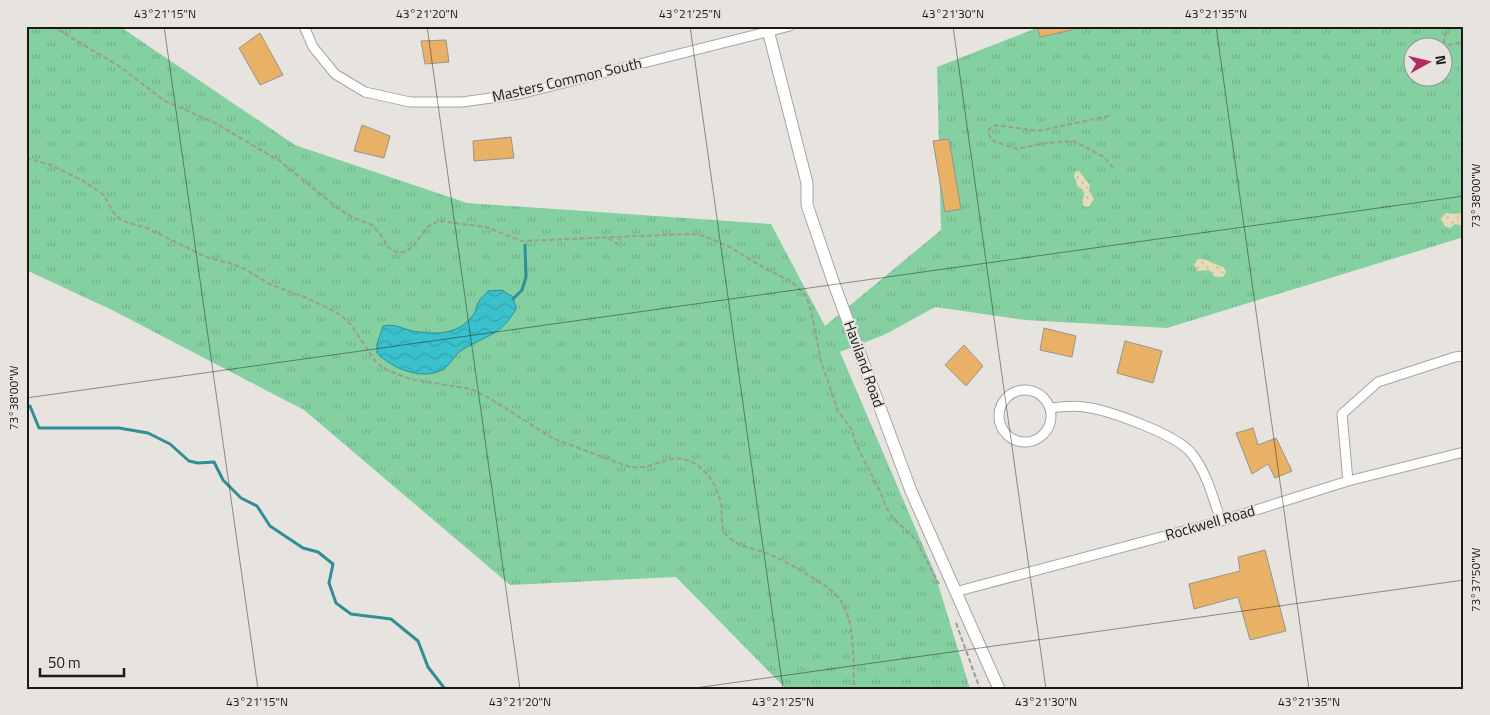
<svg xmlns="http://www.w3.org/2000/svg" width="1490" height="715" font-family="'Titillium Web',sans-serif">
<style>
.grass{fill:url(#grass-tufts);fill-rule:evenodd}
.sand{fill:url(#sand-dots)}
.water{fill:url(#water-waves);stroke:#308f96}
.lines{fill:none;stroke-linecap:round;stroke-linejoin:round}
.stream{stroke:#308f96;stroke-width:3}
.building{fill:#e8b166;stroke:#969390}
.minor-casing{stroke:#a7a4a0;stroke-width:11}
.tertiary-casing{stroke:#a7a4a0;stroke-width:13}
.path{stroke:#9d9b97;stroke-width:2;stroke-dasharray:5 2.5;stroke-linecap:butt}
.minor{stroke:#fff;stroke-width:9}
.tertiary{stroke:#fff;stroke-width:11}
.ticks{fill:none;stroke:#1a1917;stroke-width:1;stroke-opacity:0.45}
.labels{text-anchor:middle;stroke-width:4;stroke-linejoin:round;paint-order:stroke}
.street-label{font-size:15px;fill:#1a1917;stroke:#e7e4e0}
.neatline{fill:none;stroke:#1a1917;stroke-width:2}
.ticks-label{font-size:12px;text-anchor:middle;fill:#1a1917}
</style>
<defs>
<pattern id="grass-tufts" width="24" height="20" patternUnits="userSpaceOnUse" patternTransform="scale(1.25)"><rect width="24" height="20" fill="#84d0a1"/><path d="M3 7l-1-3M5 7V3M7 7l1-3M15 17l-1-3M17 17v-4M19 17l1-3" fill="none" stroke="#71b28a"/></pattern>
<pattern id="sand-dots" width="8" height="8" patternUnits="userSpaceOnUse" patternTransform="scale(1.25)"><rect width="8" height="8" fill="#e5dbb6"/><path d="M2 2h.1M6 6h.1" fill="none" stroke="#c4bb9c" stroke-width="1.8" stroke-linecap="round"/></pattern>
<pattern id="water-waves" width="16" height="10" patternUnits="userSpaceOnUse" patternTransform="scale(1.25)"><rect width="16" height="10" fill="#3ac1cc"/><path d="M0 5q4-4 8 0t8 0" fill="none" stroke="#32a5ae"/></pattern>
</defs>
<rect width="100%" height="100%" fill="#e7e4e0"/>
<path class="grass" d="M26,26H119L295,145L467,203L771,224L825,326L941,230L937,67L1042,26H1464V237L1167,328L1025,320L935,307L886,334L840,352L935,574L970,689H786L676,577L510,585L304,410L112,310L26,270ZM1412,48H1442V78H1412Z"/>
<g class="sand">
<polygon points="1079,171 1090,185 1089,191 1094,199 1089,207 1085,207 1082,204 1084,194 1082,189 1078,187 1074,176 1075,172"/>
<polygon points="1446,213 1453,214 1463,213 1464,226 1455,224 1450,228 1446,227 1442,222 1441,218"/>
<path d="M1198,259C1207,258 1215,265 1224,267L1226,272L1223,277H1215L1209,270L1198,271L1194,265Z"/>
</g>
<path class="water" d="M502,290L513,297L516,309C501,336 486,335 462,350C455,354 452,362 446,367C427,383 392,369 377,353V344L383,326C395,323 402,329 413,331C436,335 459,335 474,314C476,311 476,306 478,303C480,298 485,295 488,291Z"/>
<g class="lines">
<g class="stream">
<polyline points="513,299 522,290 526,277 525,245"/>
<polyline points="26,408 30,406 39,428 119,428 148,433 170,444 189,461 198,463 214,462 223,480 241,498 257,506 270,526 303,548 318,552 333,564 329,583 336,603 351,614 391,619 418,641 428,667 445,689"/>
</g>
</g>
<g class="building">
<polygon points="1037,26 1072,26 1072,30 1040,37"/>
<polygon points="260,33 283,75 260,85 239,48"/>
<polygon points="446,40 449,62 425,64 421,41"/>
<polygon points="362,125 390,136 384,158 354,151"/>
<polygon points="511,137 514,158 474,161 473,141"/>
<polygon points="949,139 961,209 945,212 933,141"/>
<polygon points="1044,328 1076,336 1072,357 1040,350"/>
<polygon points="1125,341 1162,351 1153,383 1117,373"/>
<polygon points="964,345 983,366 966,386 945,365"/>
<polygon points="1253,428 1258,445 1276,438 1292,471 1275,478 1268,464 1252,474 1236,433"/>
<polygon points="1265,550 1286,631 1250,640 1238,597 1194,609 1189,584 1240,571 1238,557"/>
</g>
<g class="lines">
<g class="minor-casing">
<g id="minor">
<polyline points="304,26 313,47 335,74 365,92 410,102 462,102 520,94 790,26"/>
<circle cx="1025" cy="416" r="26"/>
<path d="M1050,408C1061,407 1073,405 1084,407C1109,410 1178,435 1192,454C1207,473 1213,498 1221,521"/>
<polyline points="1348,481 1342,414 1378,382 1455,357 1464,356"/>
<polyline points="955,592 1221,521 1348,481 1464,452"/>
</g>
</g>
<g class="tertiary-casing">
<polyline id="tertiary" points="767,26 807,183 807,205 834,284 911,491 999,689"/>
</g>
<g class="path">
<polyline points="52,26 119,66 165,101 213,122 280,161 340,210 352,217 372,225 381,235 389,248 396,252 406,252 415,244 422,234 429,226 439,221 486,227 522,241 687,234 701,235 728,246 766,269 791,281 806,296 811,310 821,361 838,411 852,430 855,442 880,491 886,507 892,517 916,540 939,584"/>
<polyline points="1451,26 1444,37 1444,42 1450,45 1464,41"/>
<polyline points="1109,116 1038,131 996,125 989,129 989,135 993,141 1017,149 1046,143 1074,141 1104,157 1115,170"/>
<path d="M26,158L51,165L85,182L104,195L113,212L120,219L129,223L147,228L206,257L233,264L247,270L269,284L307,298L330,309L342,316L351,325L376,362L387,370L410,379L471,389L491,399L552,438L624,465C630,467 636,468 643,467C657,465 673,455 687,460C707,467 719,488 721,507C722,515 721,526 725,533C733,545 754,549 766,553C782,559 796,568 810,576C821,583 832,589 840,600C856,621 853,663 854,689"/>
<polyline points="608,238 617,244 620,239"/>
<polyline points="956,623 980,689"/>
</g>
<use href="#minor" class="minor"/>
<use href="#tertiary" class="tertiary"/>
</g>
<path class="ticks" d="M164,26L258,689M427,26L520,689M690,26L783,689M953,26L1046,689M1216,26L1309,689M26,398L1464,196M688,689L1464,580"/>
<g class="labels">
<g class="street-label">
<text transform="translate(567 80) rotate(-13)" y="5">Masters Common South</text>
<text transform="translate(864 364) rotate(70)" y="5">Haviland Road</text>
<text transform="translate(1210 523) rotate(-16)" y="5">Rockwell Road</text>
</g>
</g>
<rect width="1490" height="715" fill="none" stroke="#e7e4e0" stroke-width="55"/>
<g transform="translate(1428 62) rotate(82)"><circle r="24" fill="#e7e4e0" stroke="#959390"/>
<path d="M0-4L9 19L0 12L-9 19Z" fill="#b52860"/>
<text y="-8" font-size="14" font-weight="bold" text-anchor="middle" fill="#1a1917">N</text>
</g>
<path d="M40 668v8h84v-8" fill="none" stroke="#1a1917" stroke-width="2.5"/>
<text x="48" y="668" font-size="15" fill="#1a1917" stroke="#e7e4e0" stroke-width="4" paint-order="stroke">50 m</text>
<rect x="28" y="28" width="1434" height="660" class="neatline"/>
<g class="ticks-label">
<text x="165" y="18">43°21'15"N</text>
<text x="427" y="18">43°21'20"N</text>
<text x="690" y="18">43°21'25"N</text>
<text x="953" y="18">43°21'30"N</text>
<text x="1216" y="18">43°21'35"N</text>
<text transform="translate(1476 196) rotate(-90)" y="4">73°38'00"W</text>
<text transform="translate(14 398) rotate(-90)" y="4">73°38'00"W</text>
<text transform="translate(1476 580) rotate(-90)" y="4">73°37'50"W</text>
<text x="257" y="706">43°21'15"N</text>
<text x="520" y="706">43°21'20"N</text>
<text x="783" y="706">43°21'25"N</text>
<text x="1046" y="706">43°21'30"N</text>
<text x="1309" y="706">43°21'35"N</text>
</g>
</svg>
